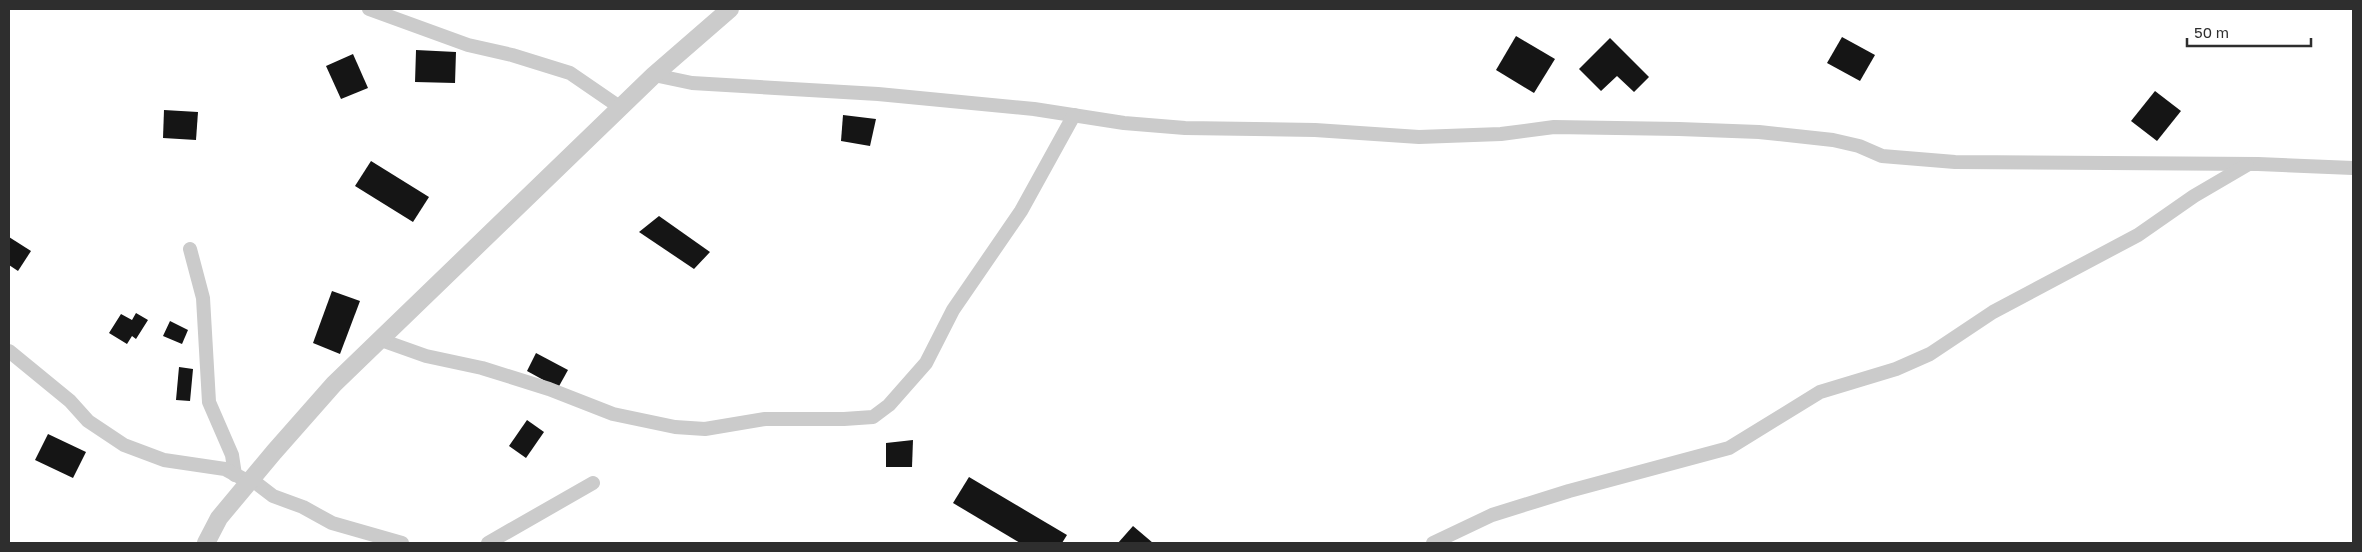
<svg xmlns="http://www.w3.org/2000/svg" width="2362" height="552" font-family="'Golos Text',sans-serif">
<style>
.building{fill:#151515}
.lines{fill:none;stroke-linecap:round;stroke-linejoin:round}
.minor{stroke:#cbcbcb;stroke-width:14}
.tertiary{stroke:#cbcbcb;stroke-width:18}
</style>
<rect width="100%" height="100%" fill="#fff"/>
<g class="building">
<polygon points="1516,36 1555,59 1534,93 1496,70"/>
<polygon points="1842,37 1875,55 1860,81 1827,63"/>
<polygon points="1610,38 1649,77 1634,92 1617,76 1601,91 1579,69"/>
<polygon points="416,50 456,52 455,83 415,82"/>
<polygon points="353,54 368,88 341,99 326,66"/>
<polygon points="2155,91 2181,111 2157,141 2131,121"/>
<polygon points="164,110 198,112 196,140 163,138"/>
<polygon points="843,115 876,119 870,146 841,141"/>
<polygon points="371,161 429,197 413,222 355,186"/>
<polygon points="659,216 710,252 694,269 639,232"/>
<polygon points="9,237 31,251 18,271 9,265"/>
<polygon points="332,291 360,301 340,354 313,343"/>
<polygon points="136,313 148,320 136,339 132,336 127,344 109,333 121,314 132,320"/>
<polygon points="170,321 188,330 182,344 163,336"/>
<polygon points="536,353 568,370 558,388 527,371"/>
<polygon points="179,367 193,369 190,401 176,400"/>
<polygon points="527,420 544,432 526,458 509,446"/>
<polygon points="48,434 86,452 73,478 35,460"/>
<polygon points="913,440 912,467 886,467 886,443"/>
<polygon points="969,477 1067,535 1062,543 1020,543 953,503"/>
<polygon points="1133,526 1153,543 1118,543"/>
</g>
<g class="lines">
<g class="minor">
<polyline points="369,9 468,45 512,55 570,73 621,108"/>
<polyline points="654,75 692,83 878,94 1034,109 1124,123 1185,128 1315,130 1419,137 1501,134 1554,127 1679,129 1759,132 1833,140 1859,146 1882,156 1955,162 2258,164 2353,168"/>
<polyline points="190,249 203,298 209,402 232,455 235,475"/>
<polyline points="381,340 426,356 482,368 549,389 613,414 675,427 705,429 765,419 844,419 873,417 889,405 926,363 953,310 1021,211 1074,115"/>
<polyline points="9,351 70,401 88,421 124,445 164,460 225,469 249,482"/>
<polyline points="251,479 273,496 303,507 332,523 402,543"/>
<polyline points="488,543 593,483"/>
<polyline points="1433,543 1492,515 1569,491 1729,448 1820,392 1896,369 1930,354 1993,312 2138,235 2194,196 2247,165"/>
</g>
<polyline class="tertiary" points="206,543 219,518 274,452 334,384 654,75 730,9"/>
</g>
<rect width="2362" height="552" fill="none" stroke="#2e2e2e" stroke-width="20"/>
<path d="M2187 38v8h124v-8" fill="none" stroke="#2e2e2e" stroke-width="2.5"/>
<text x="2194" y="38" font-size="15" fill="#2e2e2e" stroke="#ffffff" stroke-width="4" paint-order="stroke">50 m</text>
</svg>
